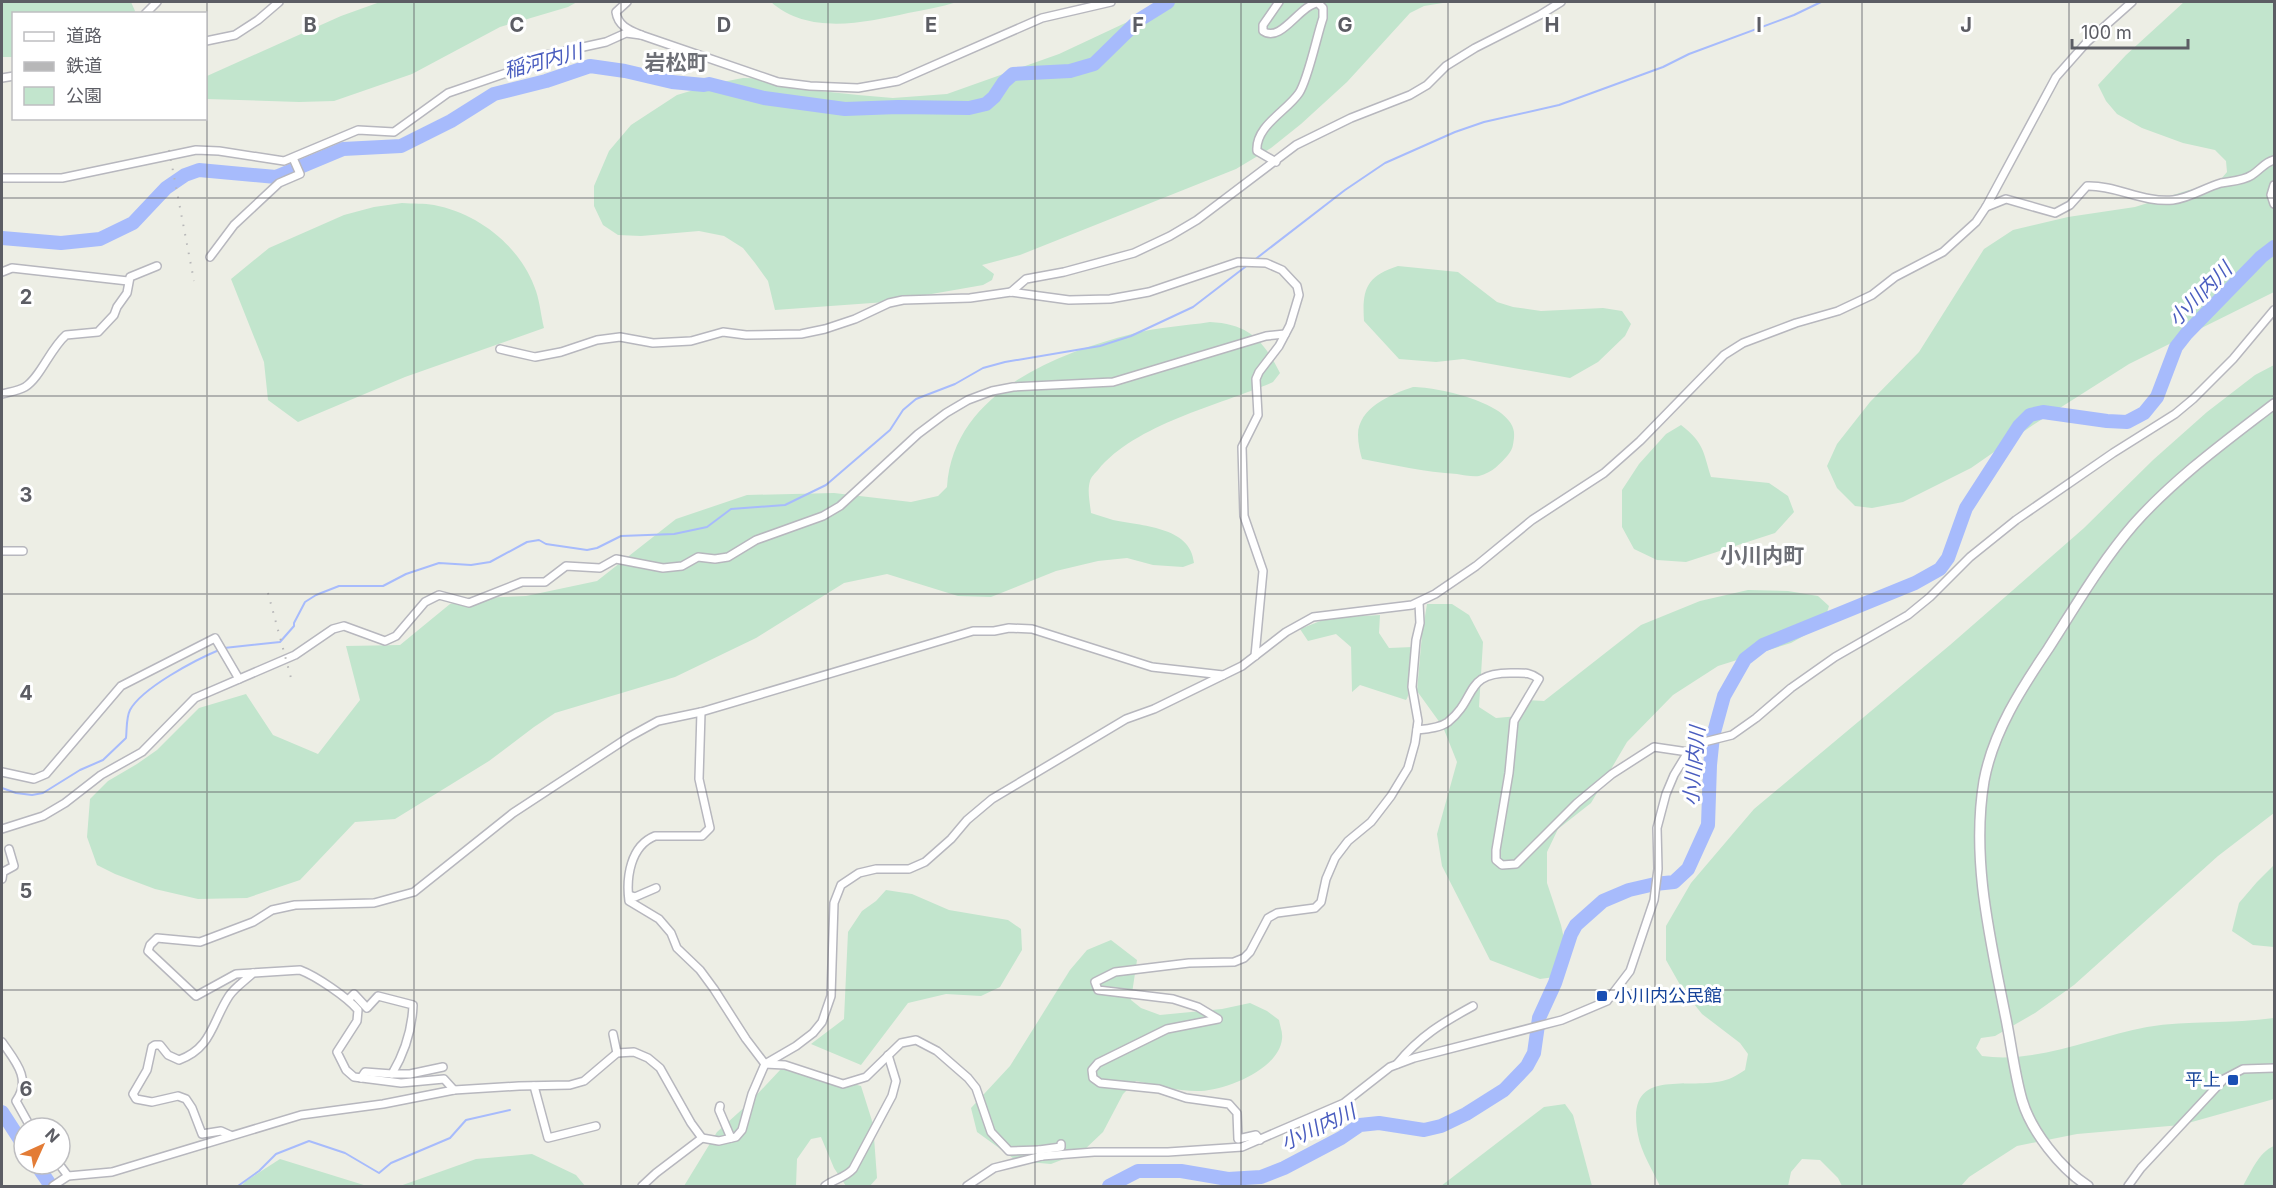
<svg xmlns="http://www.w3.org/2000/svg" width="2276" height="1188" font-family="Inter,'Noto Sans JP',sans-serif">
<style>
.green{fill:#c2e5cd}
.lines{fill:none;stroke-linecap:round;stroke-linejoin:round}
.stream{stroke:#a7bbfc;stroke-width:2}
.river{stroke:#a7bbfc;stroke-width:14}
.minor-casing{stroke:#b7b7be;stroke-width:10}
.tertiary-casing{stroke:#b7b7be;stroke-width:12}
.minor{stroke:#fff;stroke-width:7}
.tertiary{stroke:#fff;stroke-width:9}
.rail{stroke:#b7b7b8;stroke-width:2;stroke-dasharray:1.5 8;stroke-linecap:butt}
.grid{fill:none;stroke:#5c5d64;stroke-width:1.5;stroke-opacity:0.55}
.transit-dot{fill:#1a4fb4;stroke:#fff;stroke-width:2}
.labels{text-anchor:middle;stroke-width:6;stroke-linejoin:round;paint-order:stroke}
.transit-label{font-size:18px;fill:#164399;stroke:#fff;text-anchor:start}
.water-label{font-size:20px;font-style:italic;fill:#4a5dbf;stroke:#fff}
.quarter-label{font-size:21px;font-weight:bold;fill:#6d6f76;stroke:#fff}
.grid-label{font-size:20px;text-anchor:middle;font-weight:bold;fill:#5c5d64;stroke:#fff;stroke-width:6;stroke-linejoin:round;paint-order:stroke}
</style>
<rect width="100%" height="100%" fill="#edeee5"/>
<g class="green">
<polygon points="2,2 131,2 135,11 133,14 14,14 13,57 2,57"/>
<polygon points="380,2 577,2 568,7 500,27 412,74 334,101 299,102 206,99 207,76 341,16"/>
<path d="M771,2H957C941,7 924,10 908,13C864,23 808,35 771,2Z"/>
<polygon points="1170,2 1449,2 1424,6 1410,13 1347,82 1301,124 1271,148 1236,169 1020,255 982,265 994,274 992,280 983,285 886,302 775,310 768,281 755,263 743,248 724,236 699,231 641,236 618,235 603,225 594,206 594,186 609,151 631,125 677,95 717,83 743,78 783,79 820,91 858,95 893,98 947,94 1059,54"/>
<polygon points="2184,2 2274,2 2274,292 2129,364 2033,425 1971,468 1903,502 1872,508 1855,506 1837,488 1827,466 1837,444 1870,402 1919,352 1984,249 2013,230 2068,217 2135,207 2189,190 2216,185 2227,172 2226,161 2215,150 2183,143 2142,128 2117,114 2106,101 2098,85 2126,55"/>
<path d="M402,203C413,204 424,203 434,205C480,214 521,247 536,291C540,303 541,316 544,328L405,377L298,422L268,400L264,362L231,279L269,248L344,215L374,207Z"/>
<path d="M1398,266L1458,272L1497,302L1513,307L1541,311L1603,308L1622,311L1631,324L1625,336L1598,362L1570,378L1463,359L1436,362L1399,359L1364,321C1362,290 1366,276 1398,266Z"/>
<path d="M1210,322C1249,324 1263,340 1280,373L1273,382C1220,405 1135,424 1098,470C1095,473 1091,477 1090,481C1087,491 1090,503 1091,513C1098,515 1106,518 1113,520C1140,526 1191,526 1194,563L1183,567L1153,565L1127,558L1098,561L1056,571L991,597L958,596L887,574L844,583L756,638L675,677L555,713L534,727L489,761L395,819L355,822L300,880L247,898L198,899L155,889L115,874L97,865L87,837L90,799L108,781L137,764L157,750L199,708L246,694L273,735L318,754L360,700L346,646L400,645L450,604L476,598L526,596L597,581L676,519L747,495L834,493L911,502L938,496L947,487C953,394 1054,354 1132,334C1157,327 1184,326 1210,322Z"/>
<path d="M2274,365V813L2218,856L2074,985L2035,1013L1995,1036L1981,1038L1976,1048L1982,1056C2037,1064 2093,1037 2147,1027C2189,1020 2232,1024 2274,1018V1099L2181,1125L2077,1134L2017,1146L1969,1177L1961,1186H1842L1838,1178L1820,1160L1802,1159L1791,1172L1788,1186H1660C1653,1171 1641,1152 1638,1135C1624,1062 1690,1093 1729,1079C1734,1077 1740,1073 1745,1070L1748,1054L1740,1043L1702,1014L1683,990L1666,960V926L1691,883L1754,809L1950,645L2084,528L2153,460L2207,412L2255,375Z"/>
<path d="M1413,387C1438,387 1520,404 1514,438C1513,445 1513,449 1508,455C1501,463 1492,473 1479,476C1473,477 1463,475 1457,474C1425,472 1393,465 1362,459C1360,452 1358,443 1358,435C1358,408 1391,394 1413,387Z"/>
<path d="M1681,425C1704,443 1703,451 1711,477L1769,483L1788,496L1794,512L1775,533L1686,562L1657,560L1634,549L1622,527V490L1639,464L1666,434Z"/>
<polygon points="1748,590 1788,591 1818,596 1829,606 1825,619 1814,630 1791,643 1718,666 1673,695 1627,742 1591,803 1558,829 1547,852 1547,883 1561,925 1568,957 1562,976 1540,979 1490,960 1442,866 1437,834 1457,762 1443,727 1417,691 1422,634 1427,604 1452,604 1469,615 1483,642 1479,707 1496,718 1519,716 1527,700 1544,701 1641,625 1700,601"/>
<path d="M1380,615L1379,633L1389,648L1413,647C1411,659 1412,693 1406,700L1360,685L1352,692L1351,647L1336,634L1308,641L1300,629L1328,618Z"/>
<polygon points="2274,865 2274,947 2253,945 2232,931 2239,903 2257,882"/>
<polygon points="886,890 912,894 949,910 1008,920 1021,929 1022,950 1000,987 981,996 946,994 908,1003 861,1065 811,1044 844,1019 848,932 862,911 876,901"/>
<path d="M1111,940L1137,960L1131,1000L1141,1008L1160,1015L1222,1009L1250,1003L1267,1011L1279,1020C1280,1026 1283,1033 1282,1039C1279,1069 1227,1090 1201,1091C1180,1092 1156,1085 1136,1081L1123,1094L1103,1132L1082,1152L1051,1164L1017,1161L977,1132L971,1108L1010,1066L1070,970L1087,950Z"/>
<polygon points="781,1069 819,1075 861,1086 873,1124 877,1178 870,1186 846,1186 834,1168 821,1137 811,1139 797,1159 796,1186 684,1186 717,1132 748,1104"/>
<polygon points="1565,1104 1573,1115 1592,1186 1441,1186 1544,1107"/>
<path d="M2274,1146V1186H2243C2251,1172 2259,1152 2274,1146Z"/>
<polygon points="532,1154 576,1175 585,1186 400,1186 476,1159"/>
<polygon points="280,1159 367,1186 241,1186 246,1181"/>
</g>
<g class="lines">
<g class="stream">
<polyline points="1253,261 1345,190 1385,163 1455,132 1484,122 1559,105 1663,67 1689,54 1794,15 1821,2"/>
<polyline points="224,648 280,642 294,626 294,623 305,602 316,595 339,586 383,586 406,574 439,563 471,565 490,562 527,542 539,540 546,544 587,550 597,548 621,536 674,534 707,527 731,509 785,505 826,485 890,430 903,410 916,399 955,384 983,368 1005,362 1100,346 1131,336 1193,307 1249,264"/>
<path d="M2,788L16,793L32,795L43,793L80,770L103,760L126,738C127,729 126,718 130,710C142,688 195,660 219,650"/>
<polyline points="238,1186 259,1171 276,1154 309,1141 345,1153 379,1173 391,1163 450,1138 466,1120 510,1110"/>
</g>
<g class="river">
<polyline points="2,238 61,243 100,239 133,223 166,188 185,175 199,170 276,177 343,149 401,146 451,121 494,94 546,81 590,66 625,71 672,82 704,85 709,84 764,98 845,109 898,107 969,108 986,104 994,97 1004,82 1013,74 1070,71 1094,64 1139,20 1168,2"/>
<polyline points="2,1112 24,1146"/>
<polyline points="36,1164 51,1186"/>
<polyline points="1109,1186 1138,1171 1181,1171 1228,1179 1261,1177 1284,1168 1341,1138 1360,1125 1379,1123 1424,1130 1441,1126 1466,1114 1504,1090 1527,1066 1534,1053 1539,1018 1555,983 1571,934 1576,925 1603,901 1629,890 1655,884 1674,882 1688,869 1708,825 1710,765 1713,736 1724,696 1745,659 1763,645 1915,583 1940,569 1948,558 1966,508 2019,426 2030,415 2043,412 2107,421 2127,422 2144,413 2157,397 2176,347 2187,333 2261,257 2274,247"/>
</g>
<g class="minor-casing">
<g id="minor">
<path d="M627,2L616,12C618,26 629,30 641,35L778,82L810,86L858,88L898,81L1042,18L1111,2"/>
<polyline points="145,14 157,2"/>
<polyline points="206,41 235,35 258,20 279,2"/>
<polyline points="2,78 14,76"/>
<path d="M1276,162L1257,151C1255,126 1287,111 1299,93C1308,80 1317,35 1323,18V8L1318,3C1300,4 1281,44 1263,31V25L1279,2"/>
<polyline points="2,178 62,178 196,150 219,151 284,161 358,130 394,132 448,93 512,71 533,58 606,42 626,33 641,35"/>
<polyline points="2274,185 2271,195 2274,204"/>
<path d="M1986,207L2006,199L2055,213L2070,205L2087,186C2116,185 2143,203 2173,200C2190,198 2204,188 2221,183C2231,181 2243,181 2252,175C2260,170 2265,162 2274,160"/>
<polyline points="210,257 234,225 279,183 300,174 293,158"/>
<polyline points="2,272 12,268 128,281"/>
<polyline points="1011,292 1026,279 1064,272 1134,253 1170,236 1197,220 1296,145 1351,118 1410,95 1427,85 1446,66 1475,48 1540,15 1561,2"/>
<polyline points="500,349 535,357 561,352 597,340 620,337 653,343 691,341 723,332 746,335 801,334 825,329 855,319 889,303 903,300 970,298 1011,292 1069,300 1110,299 1149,292 1238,262 1266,263 1282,270 1297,286 1299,295 1290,325 1279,346 1259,372 1256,379 1258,415 1242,447 1244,516 1263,571 1255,656"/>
<path d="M2,394C9,392 18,391 25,387C40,378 50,349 66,335L98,332L114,315L117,307L127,293L130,277L157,266"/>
<polyline points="2,551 23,551"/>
<path d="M701,712L699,779L710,828L702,836H655C630,846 626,878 629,901L659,919L671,933L677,948L700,970L714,989L746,1039L765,1064L785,1065L843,1084L866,1077L901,1043L916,1040L937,1051L968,1078L976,1088L991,1132L1009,1151L1039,1150L1042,1156"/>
<path d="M1417,730C1427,729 1440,728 1448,722C1478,698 1463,672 1513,673C1524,673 1530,672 1539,679L1514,721L1509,773L1496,850V860L1502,865L1516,864L1577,803L1612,774L1654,747L1688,752"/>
<polyline points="2,772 34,779 46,774 121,686 215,638 239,679"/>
<polyline points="2,829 43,816 65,803 101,775 142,752 195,698 295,655 333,629 344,626 385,641 396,636 425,602 439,595 469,603 522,582 545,582 566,566 600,568 616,559 663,568 682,566 698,557 715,559 728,557 756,540 823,516 840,506 918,434 946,413 968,400 992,391 1013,387 1113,382 1266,336 1285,334"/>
<polyline points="2,879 3,872 14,866 9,849"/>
<polyline points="629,895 635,897 656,888"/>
<path d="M349,999L354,994L367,1008L378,996L413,1005C412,1031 405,1052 392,1074L365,1072L361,1078"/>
<polyline points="613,1034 617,1053"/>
<path d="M2,1042C15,1061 32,1079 16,1101L31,1128"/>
<path d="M1397,1064C1420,1036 1442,1023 1473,1006"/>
<polyline points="392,1074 410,1074 443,1067"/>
<polyline points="534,1086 548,1138 596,1126"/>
<path d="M454,1090L444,1079L401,1083L354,1077L346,1070L337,1052L357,1021L358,1010C347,997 316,976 300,970L236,974L196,996L148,951L150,945L157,938L200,942L253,922L272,910L295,905L374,903L414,892L513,813L629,737L658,721L701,712L973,631H994L1009,628L1032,629L1152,667L1223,675"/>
<polyline points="720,1106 719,1110 731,1138"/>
<path d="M230,1135L221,1131L202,1134L192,1108L186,1099L178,1096L152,1102L136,1099L133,1094L147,1070L152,1047L155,1045H160L168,1055L179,1060C212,1048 212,1022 229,996C235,987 246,980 253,973"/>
<polyline points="1260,1140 1256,1135 1238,1139 1237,1113 1229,1104 1186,1098 1159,1089 1100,1083 1093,1078 1092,1070 1098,1063 1167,1029 1218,1019 1198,1007 1173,999 1098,990 1095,982 1115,972 1189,963 1234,962 1244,958 1250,952 1268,918 1277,913 1315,908 1321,902 1326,879 1335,858 1348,841 1371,822 1391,796 1408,768 1415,743 1418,721 1412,687 1416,640 1420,623 1419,603"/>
<polyline points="1039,1150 1061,1147 1061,1144"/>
<polyline points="59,1164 68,1176"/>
<polyline points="53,1186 68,1176 112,1172 301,1115 383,1104 454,1090 519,1086 570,1085 584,1081 617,1053 634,1052 648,1058 660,1068 691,1123 702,1138 719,1141 736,1137 742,1130 752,1094 765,1064 796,1046 813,1033 822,1022 831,996 834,903 841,885 859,873 876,869 909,869 925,862 951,839 967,820 992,799 1126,719 1154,709 1242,666 1286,632 1313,617 1412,605 1435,594 1476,566 1532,520 1604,473 1640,441 1724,355 1743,343 1796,323 1838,311 1872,295 1895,277 1943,252 1976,222 1986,207 2056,77 2087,42 2132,2"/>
<polyline points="642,1186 656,1173 702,1138"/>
<path d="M825,1186C834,1179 845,1178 853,1169L892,1096L896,1081L888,1055"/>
<polyline points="967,1186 994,1168 1042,1156 1094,1152 1168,1152 1242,1147 1344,1103 1390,1067 1414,1058 1562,1020 1607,1001 1630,971 1654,900 1658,869 1657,828 1666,794 1674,775 1688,752 1700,743 1732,735 1756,718 1791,688 1835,657 1908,615 1930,597 1970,557 2016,520 2113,453 2175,414 2193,399 2233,359 2274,310"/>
<polyline points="2128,1186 2141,1168 2224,1079 2243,1069 2274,1068"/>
</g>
</g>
<g class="tertiary-casing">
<path id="tertiary" d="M2088,1186C2061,1169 2031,1131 2022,1100C2014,1072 2011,1042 2005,1014C1990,938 1971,859 1984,781C1993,732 2021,689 2048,649C2075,607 2101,562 2134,524C2175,478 2226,441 2274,404"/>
</g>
<use href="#minor" class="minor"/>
<use href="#tertiary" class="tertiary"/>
<g class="rail">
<polyline points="169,150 194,281"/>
<polyline points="268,593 291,678"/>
</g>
</g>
<path class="grid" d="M207,2V1186M414,2V1186M621,2V1186M828,2V1186M1035,2V1186M1241,2V1186M1448,2V1186M1655,2V1186M1862,2V1186M2069,2V1186M2,198H2274M2,396H2274M2,594H2274M2,792H2274M2,990H2274"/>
<g class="transit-dot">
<rect x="1596" y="990" width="12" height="12" rx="3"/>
<rect x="2227" y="1074" width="12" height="12" rx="3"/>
</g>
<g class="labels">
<g class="transit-label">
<text x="1614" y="1002">小川内公民館</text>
<text x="2221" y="1086" text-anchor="end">平上</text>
</g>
<g class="water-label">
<text transform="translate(543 61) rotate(-15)" y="7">稲河内川</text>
<text transform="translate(2200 294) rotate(-45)" y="7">小川内川</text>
<text transform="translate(1694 766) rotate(-85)" y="7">小川内川</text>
<text transform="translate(1318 1127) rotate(-25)" y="7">小川内川</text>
</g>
<g class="quarter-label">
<text x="676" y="70">岩松町</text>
<text x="1762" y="563">小川内町</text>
</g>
</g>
<g class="grid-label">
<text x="310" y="32">B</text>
<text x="517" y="32">C</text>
<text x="724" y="32">D</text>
<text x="931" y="32">E</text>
<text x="1138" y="32">F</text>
<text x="1345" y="32">G</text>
<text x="1552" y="32">H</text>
<text x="1759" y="32">I</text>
<text x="1966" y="32">J</text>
<text x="26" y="304">2</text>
<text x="26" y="502">3</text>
<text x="26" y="700">4</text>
<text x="26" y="898">5</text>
<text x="26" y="1096">6</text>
</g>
<rect width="2276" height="1188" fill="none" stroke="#5c5d64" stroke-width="6"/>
<rect x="12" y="12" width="195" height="108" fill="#ffffff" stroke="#bebec1" stroke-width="1.5"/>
<rect x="24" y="32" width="30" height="9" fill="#ffffff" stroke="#bebec1" stroke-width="1.5"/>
<text x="66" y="42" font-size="18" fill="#5c5d64">道路</text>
<rect x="24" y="62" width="30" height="9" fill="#b7b7b8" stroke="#bebec1" stroke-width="1.5"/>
<text x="66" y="72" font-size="18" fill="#5c5d64">鉄道</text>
<rect x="24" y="87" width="30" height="18" fill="#c2e5cd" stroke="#bebec1" stroke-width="1.5"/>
<text x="66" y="102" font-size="18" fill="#5c5d64">公園</text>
<g transform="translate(42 1146) rotate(45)"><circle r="28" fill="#ffffff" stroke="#bebec1" stroke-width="1.5"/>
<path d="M0-4.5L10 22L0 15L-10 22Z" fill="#e37c36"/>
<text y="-9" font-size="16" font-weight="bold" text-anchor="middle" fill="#5c5d64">N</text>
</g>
<path d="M2072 39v9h116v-9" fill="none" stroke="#5c5d64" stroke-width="3"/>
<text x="2081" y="39" font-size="18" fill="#5c5d64" stroke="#ffffff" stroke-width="4.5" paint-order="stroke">100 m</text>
</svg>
